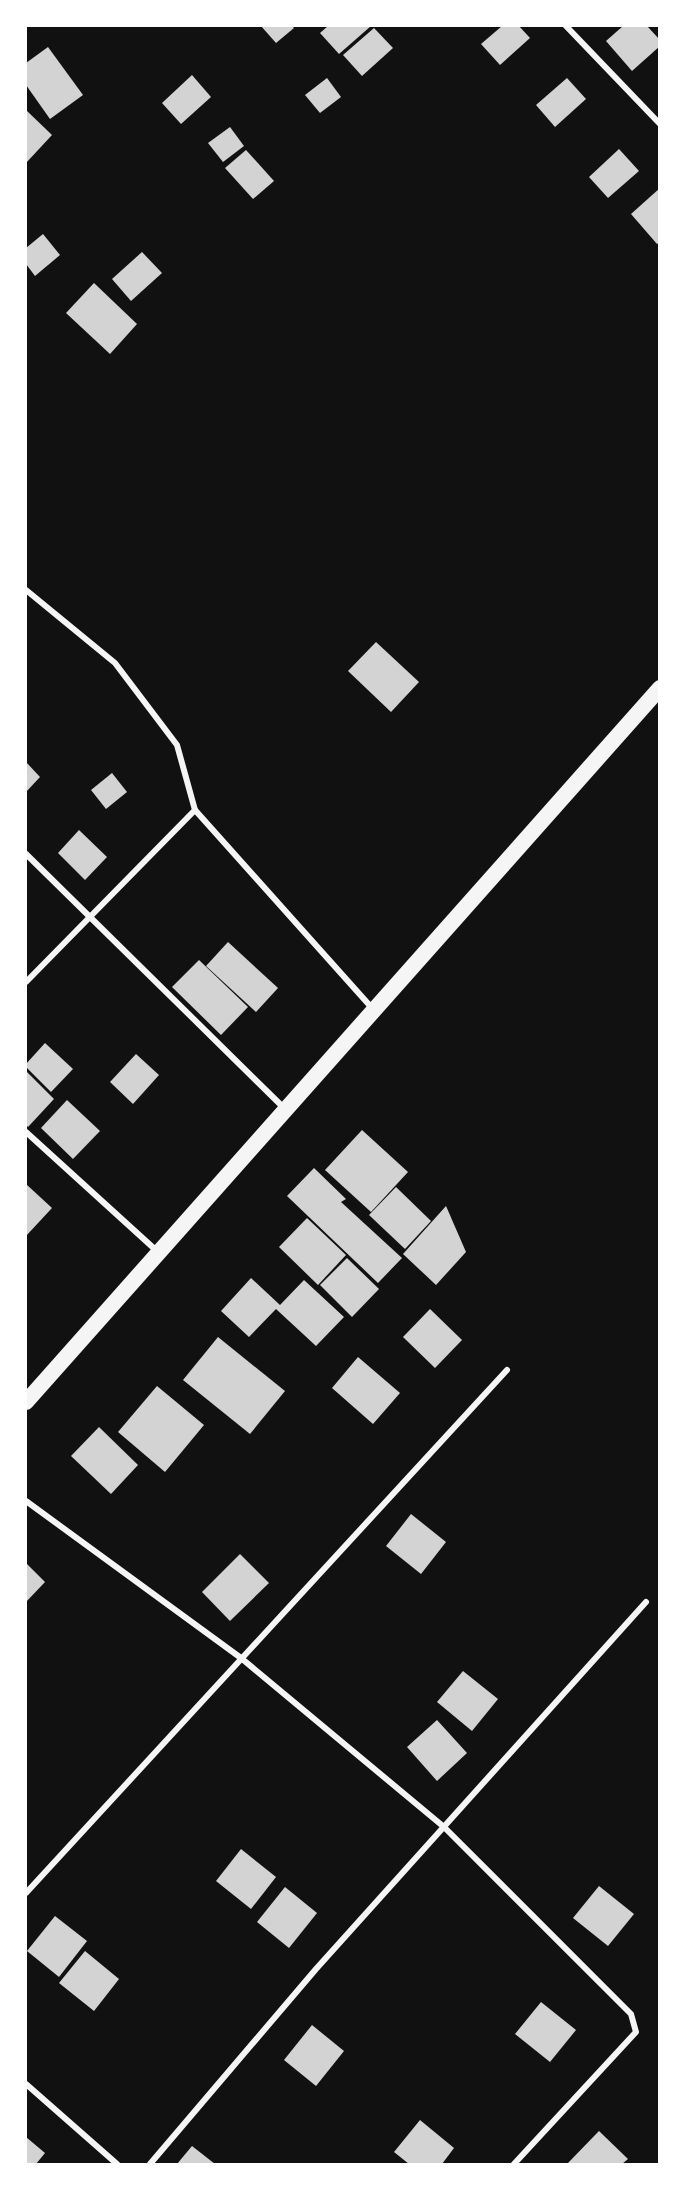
<svg xmlns="http://www.w3.org/2000/svg" width="685" height="2190" font-family="Bitter,serif">
<style>
.building{fill:#d3d3d3}
.lines{fill:none;stroke-linecap:round;stroke-linejoin:round}
.minor{stroke:#f5f5f5;stroke-width:6}
.trunk{stroke:#f5f5f5;stroke-width:16}
</style>
<rect width="100%" height="100%" fill="#111"/>
<g class="building">
<polygon points="261,26 292,26 294,28 276,43"/>
<polygon points="328,26 371,26 339,54 320,33"/>
<polygon points="502,26 519,26 530,38 500,65 481,44"/>
<polygon points="623,26 647,26 660,40 660,46 632,71 606,41"/>
<polygon points="374,28 393,48 362,76 343,55"/>
<polygon points="48,47 83,95 50,119 26,85 26,63"/>
<polygon points="192,75 211,97 181,124 162,103"/>
<polygon points="327,78 341,97 320,113 305,95"/>
<polygon points="567,78 586,99 555,127 536,105"/>
<polygon points="26,110 52,135 26,163"/>
<polygon points="230,127 244,146 223,162 208,143"/>
<polygon points="619,149 639,171 608,198 589,177"/>
<polygon points="246,150 274,181 253,199 225,168"/>
<polygon points="660,188 660,242 657,244 631,214"/>
<polygon points="43,234 60,255 35,276 26,264 26,248"/>
<polygon points="142,252 162,273 131,301 112,279"/>
<polygon points="94,283 137,324 110,354 66,313"/>
<polygon points="376,642 419,682 391,712 348,671"/>
<polygon points="26,762 40,777 26,792"/>
<polygon points="112,773 127,792 106,809 91,790"/>
<polygon points="79,830 107,857 85,880 58,853"/>
<polygon points="228,942 278,988 256,1012 206,966"/>
<polygon points="199,960 248,1007 221,1035 172,987"/>
<polygon points="45,1043 73,1069 51,1092 26,1067 26,1064"/>
<polygon points="136,1054 159,1075 133,1104 110,1082"/>
<polygon points="26,1071 54,1099 28,1127 26,1125"/>
<polygon points="67,1100 100,1131 73,1159 41,1128"/>
<polygon points="362,1130 408,1172 371,1212 325,1170"/>
<polygon points="314,1168 346,1199 341,1202 402,1258 378,1283 287,1196"/>
<polygon points="26,1184 52,1208 26,1236"/>
<polygon points="396,1187 431,1221 405,1249 369,1215"/>
<polygon points="446,1206 466,1252 436,1285 403,1254"/>
<polygon points="307,1218 346,1255 318,1285 279,1247"/>
<polygon points="347,1258 379,1289 352,1317 320,1285"/>
<polygon points="251,1278 280,1305 304,1280 344,1317 316,1346 276,1309 249,1337 221,1311"/>
<polygon points="430,1309 462,1340 435,1368 403,1337"/>
<polygon points="218,1337 285,1391 250,1434 183,1380"/>
<polygon points="358,1357 400,1393 373,1424 332,1388"/>
<polygon points="157,1386 204,1425 165,1472 118,1432"/>
<polygon points="99,1427 138,1465 111,1494 71,1456"/>
<polygon points="411,1514 446,1542 421,1574 386,1546"/>
<polygon points="240,1554 269,1583 230,1621 202,1592"/>
<polygon points="26,1563 45,1582 26,1602"/>
<polygon points="463,1671 498,1699 472,1731 437,1702"/>
<polygon points="437,1720 467,1753 437,1781 407,1747"/>
<polygon points="241,1849 276,1877 251,1909 216,1881"/>
<polygon points="599,1886 634,1914 608,1946 573,1918"/>
<polygon points="285,1887 317,1913 289,1948 257,1922"/>
<polygon points="55,1916 87,1941 59,1977 27,1951"/>
<polygon points="85,1951 119,1979 94,2011 59,1983"/>
<polygon points="541,2002 576,2030 550,2062 515,2034"/>
<polygon points="312,2025 344,2051 316,2086 284,2060"/>
<polygon points="420,2120 454,2148 442,2164 409,2164 394,2152"/>
<polygon points="599,2131 628,2159 622,2164 567,2164"/>
<polygon points="26,2137 45,2153 36,2164 26,2164"/>
<polygon points="192,2146 215,2164 177,2164"/>
</g>
<g class="lines">
<g class="minor">
<polyline points="566,26 660,124"/>
<polyline points="26,590 115,663 177,745 195,810 372,1008"/>
<polyline points="26,854 285,1109"/>
<polyline points="26,982 195,810"/>
<polyline points="26,1132 158,1252"/>
<polyline points="26,1501 241,1658 444,1827 631,2014 636,2032 514,2164"/>
<polyline points="26,1893 507,1370"/>
<polyline points="26,2084 117,2164"/>
<polyline points="150,2164 316,1969 646,1602"/>
</g>
<polyline class="trunk" points="26,1402 660,688"/>
</g>
<rect width="685" height="2190" fill="none" stroke="#ffffff" stroke-width="54"/>
</svg>
